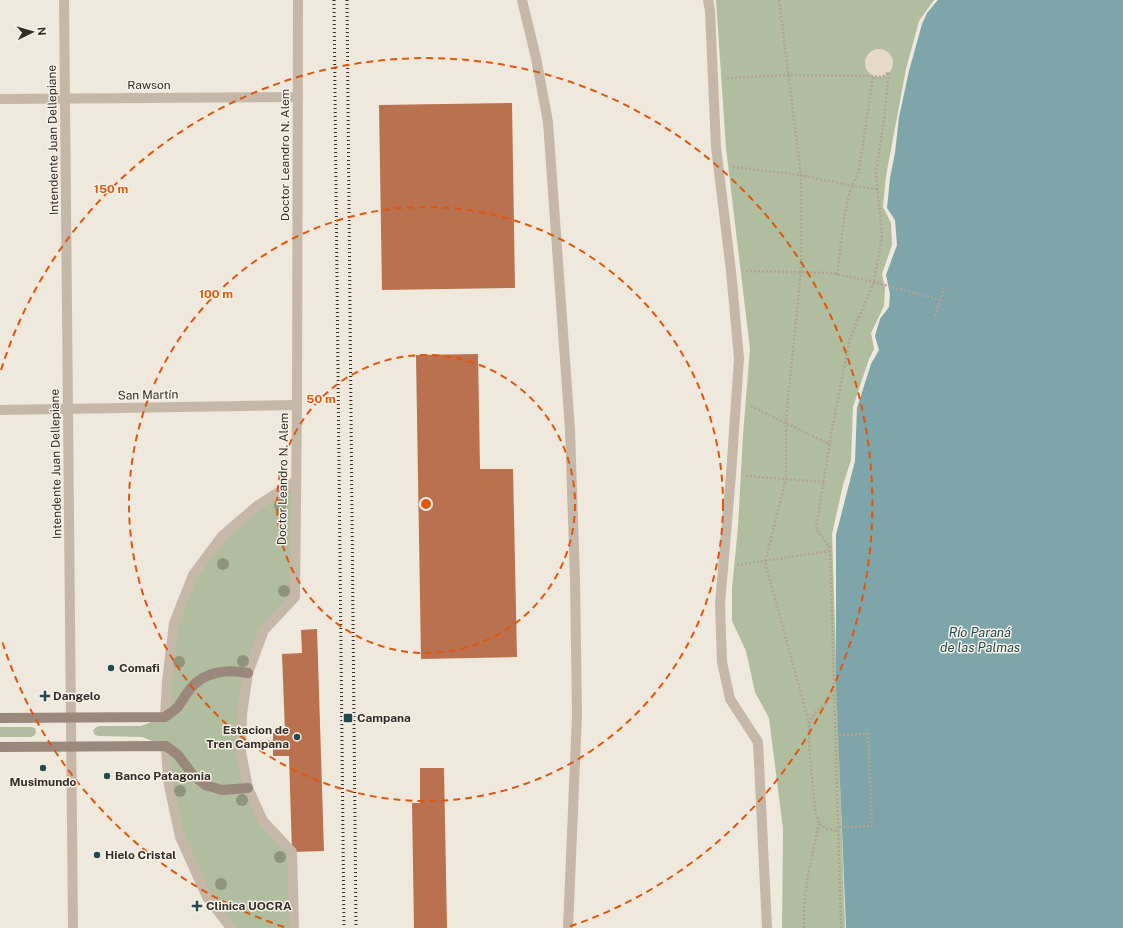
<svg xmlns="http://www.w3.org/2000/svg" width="1123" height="928" font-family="'Public Sans',sans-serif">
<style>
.green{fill:#b0bd9e}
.plaza{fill:#e6d9c5}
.water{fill:#7ea5a9}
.building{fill:#b97150}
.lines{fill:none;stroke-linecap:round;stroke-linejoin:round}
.path{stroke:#b2a394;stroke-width:2.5;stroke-dasharray:2 2;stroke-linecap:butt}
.service{stroke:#c6b8a9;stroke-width:10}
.minor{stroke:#c6b8a9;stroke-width:10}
.tertiary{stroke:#c6b8a9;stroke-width:10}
.secondary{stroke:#99887b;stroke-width:10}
.rail{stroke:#342d28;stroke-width:3;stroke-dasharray:1 3;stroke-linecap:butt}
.tree{fill:#8f947d}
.ring{fill:none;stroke:#df570d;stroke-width:2;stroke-dasharray:7 5}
.poi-dot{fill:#224b51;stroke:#f7f1e8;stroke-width:1.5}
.labels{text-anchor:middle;stroke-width:3;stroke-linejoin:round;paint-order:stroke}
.street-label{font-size:12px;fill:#342d28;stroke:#f7f1e8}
.poi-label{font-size:12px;font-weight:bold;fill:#342d28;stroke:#f7f1e8;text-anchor:start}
.water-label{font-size:13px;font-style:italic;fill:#224b51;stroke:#f7f1e8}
.centre{fill:#df570d;stroke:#f7f1e8;stroke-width:2}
.ring-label{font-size:12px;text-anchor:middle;font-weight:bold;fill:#df570d;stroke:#f7f1e8;stroke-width:3;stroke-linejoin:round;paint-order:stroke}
</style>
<rect width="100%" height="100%" fill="#efe8dc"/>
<g class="green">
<polygon points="716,0 934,0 919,21 906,69 886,176 883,207 891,223 892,245 882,274 885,288 884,306 871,333 874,349 869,359 853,407 851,460 843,485 832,534 845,928 782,928 783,829 769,718 755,692 746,651 732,621 732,589 738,527 743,435 750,349 726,148"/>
<polygon points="296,481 295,597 264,630 248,673 241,752 263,821 292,852 294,928 231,928 207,897 180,837 166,746 142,737 99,736 95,735 93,731 95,728 99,726 141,726 165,717 174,623 193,575 222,536"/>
<polygon points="0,727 31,727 35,728 36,732 35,735 31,737 0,737"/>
</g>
<circle class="plaza" cx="879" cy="63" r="14"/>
<polygon class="water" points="938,0 1123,0 1123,928 846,928 836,684 836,535 855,461 857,408 871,364 879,350 875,336 880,319 889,307 890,294 886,275 897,245 895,220 887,208 890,178 895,153 899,117 909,71 922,24 927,13"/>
<g class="building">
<polygon points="512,103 515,288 382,290 379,105"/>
<polygon points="478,354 480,469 513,469 517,657 421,659 416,355"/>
<polygon points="317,629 324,851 292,852 289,756 273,756 273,733 285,732 282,654 302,653 301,630"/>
<polygon points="420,768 444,768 447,928 414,928 412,803 420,803"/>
</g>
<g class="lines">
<g class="path">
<polyline points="779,0 801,175 801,272 786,419 786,479 765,562 809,723"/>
<path d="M727,78L789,75L873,76C879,77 884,78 888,72"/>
<polyline points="733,167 801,175 852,186 878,189"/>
<polyline points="746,271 832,273 874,282 940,300"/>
<path d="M837,275C842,243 843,198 859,171L873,76"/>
<polyline points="935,316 945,285"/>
<polyline points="751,406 829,444"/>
<polyline points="746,476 824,482"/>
<polyline points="737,565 830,551"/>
<polyline points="834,695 815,713 809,723 809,744 815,809 819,824 827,829 838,831"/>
<polyline points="835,735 868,734 872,826 838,827"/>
<polyline points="256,742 273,741"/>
<path d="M804,928C803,893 811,858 819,824"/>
<polyline points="841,928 830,547 816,529 831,435 850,338 874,282 882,235 876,173 884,119 889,72"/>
</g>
<polyline class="service" points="522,0 536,58 548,122 570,430 575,579 577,715 568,928"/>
<g class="minor">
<polyline points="708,0 710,11 716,147 731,271 739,358 731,475 720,604 722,662 730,699 758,742 767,928"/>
<polyline points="0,99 298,97"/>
<polyline points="0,410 297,405"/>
<polyline points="165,717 167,681 174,623 193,575 222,536 257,506 296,481"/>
<polyline points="166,746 168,781 180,837 207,897 231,928"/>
</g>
<g class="tertiary">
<polyline points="64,0 73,928"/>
<polyline points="294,928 292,852 263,821 248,788 241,752 242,714 248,673 264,630 295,597 297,405 298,0"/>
</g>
<g class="secondary">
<path d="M0,718L165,717C169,714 174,711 178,707C182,701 186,694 190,689C204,671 228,669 248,673"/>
<polyline points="0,747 166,746 178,755 193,775 205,785 222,790 248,788"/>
</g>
<g class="rail">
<polyline points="334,0 344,928"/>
<polyline points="347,0 356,928"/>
</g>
</g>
<g class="tree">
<circle cx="280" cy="505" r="6"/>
<circle cx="223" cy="564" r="6"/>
<circle cx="284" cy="591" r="6"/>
<circle cx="243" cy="661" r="6"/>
<circle cx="179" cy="662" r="6"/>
<circle cx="180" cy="791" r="6"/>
<circle cx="242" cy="800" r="6"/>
<circle cx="280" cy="857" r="6"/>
<circle cx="221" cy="884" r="6"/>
</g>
<g class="ring">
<circle cx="426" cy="504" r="149"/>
<circle cx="426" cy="504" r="297"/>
<path d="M284 927A446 446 0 0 1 1 638M1 370A446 446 0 1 1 568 927"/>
</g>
<g class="poi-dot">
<circle cx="111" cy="668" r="4"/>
<path d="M43 690h4v4h4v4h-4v4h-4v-4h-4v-4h4z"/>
<rect x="343" y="713" width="10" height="10" rx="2"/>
<circle cx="297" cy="737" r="4"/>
<circle cx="43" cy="768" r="4"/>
<circle cx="107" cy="776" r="4"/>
<circle cx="97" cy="855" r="4"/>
<path d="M195 900h4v4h4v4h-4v4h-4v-4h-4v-4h4z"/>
</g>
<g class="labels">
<g class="street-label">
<text x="149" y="89">Rawson</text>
<text transform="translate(53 140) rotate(-91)" y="4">Intendente Juan Dellepiane</text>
<text transform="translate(285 155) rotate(-90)" y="4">Doctor Leandro N. Alem</text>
<text transform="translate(148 395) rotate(-1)" y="4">San Martín</text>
<text transform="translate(56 464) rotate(-91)" y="4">Intendente Juan Dellepiane</text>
<text transform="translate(283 479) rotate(-89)" y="4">Doctor Leandro N. Alem</text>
</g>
<g class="poi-label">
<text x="119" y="672">Comafi</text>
<text x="53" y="700">Dangelo</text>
<text x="357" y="722">Campana</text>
<text x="289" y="734" text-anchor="end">Estacion de<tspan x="289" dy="14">Tren Campana</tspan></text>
<text x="115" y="780">Banco Patagonia</text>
<text x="43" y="786" text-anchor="middle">Musimundo</text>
<text x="105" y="859">Hielo Cristal</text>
<text x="206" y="910">Clinica UOCRA</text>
</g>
<g class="water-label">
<text x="980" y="637">Río Paraná<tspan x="980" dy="15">de las Palmas</tspan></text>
</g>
</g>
<circle cx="426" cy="504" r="6" class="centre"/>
<g class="ring-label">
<text x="111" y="193">150 m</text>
<text x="216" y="298">100 m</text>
<text x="321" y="403">50 m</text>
</g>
<g transform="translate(32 32) rotate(85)" stroke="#f7f1e8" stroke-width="3" paint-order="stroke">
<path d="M0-3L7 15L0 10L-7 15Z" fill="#342d28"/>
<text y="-6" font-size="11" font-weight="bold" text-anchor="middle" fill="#342d28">N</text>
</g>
</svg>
